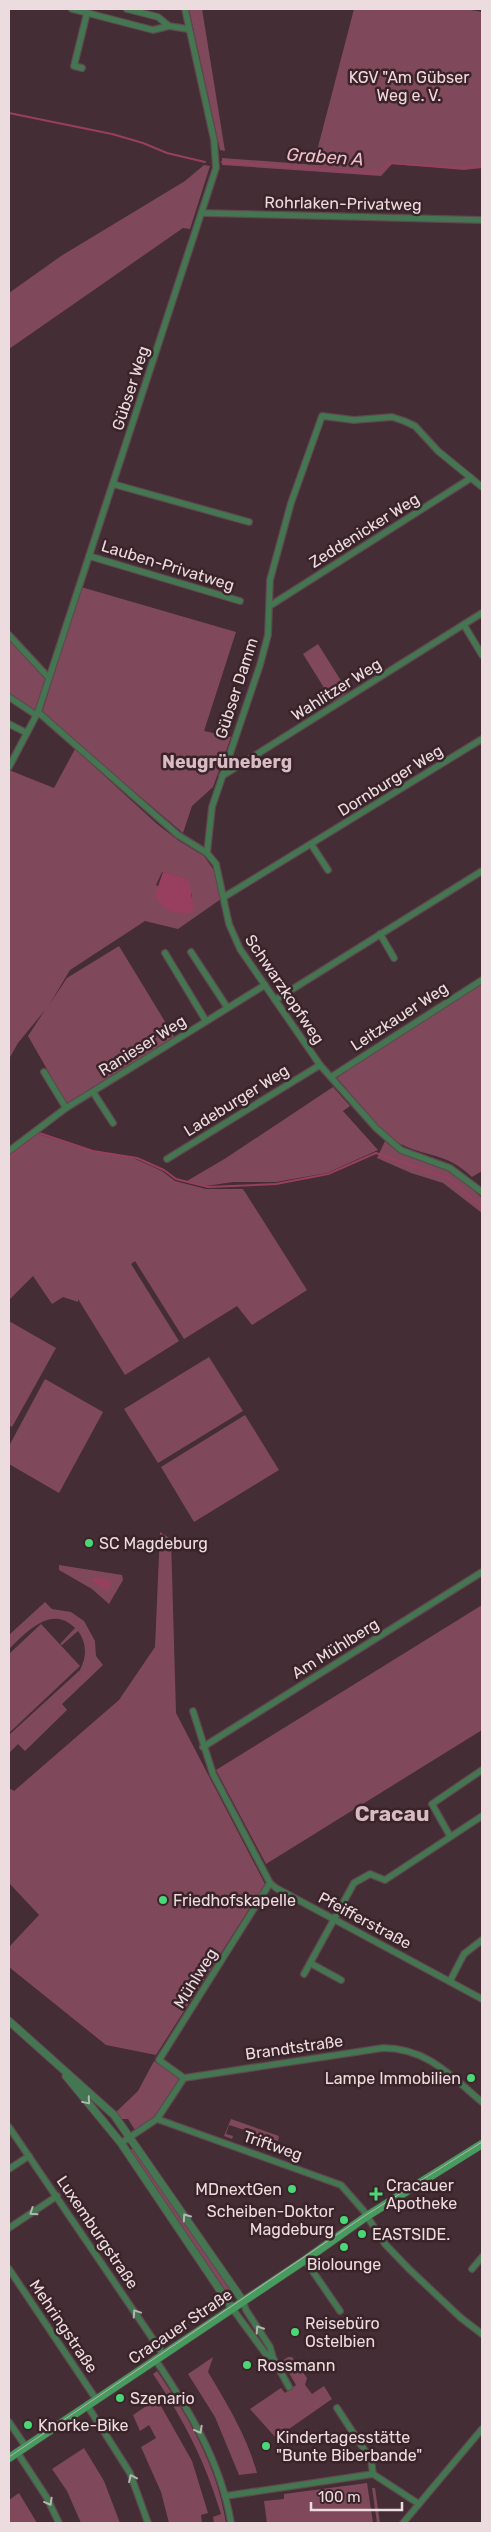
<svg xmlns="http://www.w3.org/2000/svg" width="491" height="2532" font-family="Rubik,sans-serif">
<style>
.green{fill:#80495b;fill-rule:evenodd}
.water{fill:#983f60}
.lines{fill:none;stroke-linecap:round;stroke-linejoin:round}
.stream{stroke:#983f60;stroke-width:2}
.minor-casing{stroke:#5f4950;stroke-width:8}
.tertiary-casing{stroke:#5f4950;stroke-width:9}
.secondary-casing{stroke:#5f4950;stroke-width:9}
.minor{stroke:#447751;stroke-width:5.5}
.tertiary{stroke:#447751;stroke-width:7}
.secondary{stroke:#459c5e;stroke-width:8}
.tram{stroke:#c1afb4;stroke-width:1}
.oneway{stroke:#b1b9ae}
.poi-dot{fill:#49d778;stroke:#3a242a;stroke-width:2}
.labels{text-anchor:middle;stroke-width:5;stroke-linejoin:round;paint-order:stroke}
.park-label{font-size:16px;fill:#f3d8df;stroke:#3a242a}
.street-label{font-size:16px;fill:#ecdce0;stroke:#3a242a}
.poi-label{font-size:16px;fill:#ecdce0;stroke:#3a242a;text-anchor:start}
.water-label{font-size:18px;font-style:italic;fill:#f1becd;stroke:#3a242a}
.neighbourhood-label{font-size:18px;font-weight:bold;fill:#d8bbc3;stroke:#3a242a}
.district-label{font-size:21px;font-weight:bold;fill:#d8bbc3;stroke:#3a242a}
</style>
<rect width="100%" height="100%" fill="#442d34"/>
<g class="green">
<polygon points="189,9 202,9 225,151 220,150"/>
<polygon points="354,9 466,9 482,12 482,168 464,170 392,164 381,176 222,165 222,158 318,165 318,147"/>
<polygon points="204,165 210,166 190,229 183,228 9,349 9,293 61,256 185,181"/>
<polygon points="81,587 236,632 204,731 231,737 213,787 192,806 183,833 42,713"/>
<polygon points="9,635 49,678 36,715 9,697"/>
<polygon points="318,644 348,692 333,702 303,654"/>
<path d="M75,749L157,824L179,841L204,856L218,876L221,899L178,929L145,921L70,970L49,1005L67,978L119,946L175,1038L67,1104L28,1036L45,1010L18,1043L9,1059V770L54,788ZM162,872L185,878L192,895V906L156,885Z"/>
<path d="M482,983V1171L472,1177C445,1151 425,1158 397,1142C378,1131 353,1095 337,1078L384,1044Z"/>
<polygon points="333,1087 350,1106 343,1111 378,1150 327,1173 276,1182 233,1182 206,1186 187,1181 226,1158"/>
<polygon points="35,1133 92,1151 131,1157 162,1171 175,1181 206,1189 243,1189 307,1290 252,1325 237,1306 184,1339 135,1261 131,1264 179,1341 125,1375 78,1299 78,1302 63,1297 52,1304 33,1276 9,1300 9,1153"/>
<path d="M385,1141C404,1159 426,1161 449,1171C462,1176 472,1189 482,1198V1213L443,1183L411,1173L377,1158Z"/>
<polygon points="9,1321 56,1348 12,1427 9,1425"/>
<polygon points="209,1357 243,1411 158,1463 124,1409"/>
<polygon points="45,1379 103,1412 59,1493 9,1464 9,1446"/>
<polygon points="245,1415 279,1470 194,1522 161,1467"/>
<polygon points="160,1532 171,1539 176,1713 265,1884 156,2055 106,2045 9,1967 9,1947 39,1915 9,1883 9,1788 14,1791 119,1700 155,1647"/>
<polygon points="59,1565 122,1575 123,1580 109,1604 92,1589 59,1570"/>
<path d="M45,1602L52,1609L71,1612L84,1621L95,1641L96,1656L103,1665L62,1704L67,1710L25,1751L18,1744L9,1753V1735L80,1670C87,1657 87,1643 78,1631L62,1645L60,1644L75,1628C51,1604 26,1633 9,1649V1635Z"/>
<polygon points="482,1605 482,1730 266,1864 216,1770"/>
<polygon points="41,1624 80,1666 9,1733 9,1654"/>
<polygon points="154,2061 182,2079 157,2119 135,2130 128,2119 121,2119 116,2112 138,2091"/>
<polygon points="231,2119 279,2136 278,2141 229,2125 226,2134 233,2136 232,2139 224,2136"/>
<polygon points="134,2146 234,2292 228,2296 130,2151"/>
<path d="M213,2357L208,2372C227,2404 247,2436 257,2473L239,2475L215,2417L188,2374Z"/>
<polygon points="288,2357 292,2357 307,2378 305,2385 312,2394 324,2386 332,2399 276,2438 250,2409 281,2388 285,2393 296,2385 282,2361"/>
<path d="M157,2371C189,2418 217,2466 226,2523H214L213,2517L221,2514C205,2461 184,2420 153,2374Z"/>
<polygon points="157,2399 192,2461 208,2513 201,2515 202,2523 169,2523 161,2492 141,2447 156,2438 149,2425 140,2431 133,2415"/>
<polygon points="84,2448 104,2481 120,2523 81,2523 67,2491 52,2469"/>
<polygon points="367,2483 373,2523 267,2523 264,2501 284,2499 284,2494"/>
<polygon points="372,2488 375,2488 380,2523 377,2523"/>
<polygon points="19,2493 37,2523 9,2523 9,2500"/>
</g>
<g class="water">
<path d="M163,872L186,878L190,885L194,912C176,915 163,912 155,895Z"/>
<polygon points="94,1577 111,1581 110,1588 105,1590 92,1580"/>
</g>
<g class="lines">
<g class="stream">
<polyline points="9,113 112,134 143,143 167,153 205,162"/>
<polyline points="222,162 378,173 389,163 461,168 482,166"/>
<polyline points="9,1158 39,1133 93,1151 137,1158 164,1170 176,1179 208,1187 276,1184 328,1174 376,1153 448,1178 482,1207"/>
</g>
<g class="minor-casing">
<g id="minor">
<polyline points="72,9 153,30 169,26"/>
<polyline points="127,9 158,17 169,26 188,29"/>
<polyline points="82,68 74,66 87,13"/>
<polyline points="202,213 482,220"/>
<polyline points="113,484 249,522"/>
<polyline points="89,556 240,601"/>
<polyline points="271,605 471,478"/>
<polyline points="464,625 482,655"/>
<polyline points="9,635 49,678"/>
<polyline points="9,697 36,715"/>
<polyline points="38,712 178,835 207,853 216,864 229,924 240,949 320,1065 376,1128 401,1150 450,1168 482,1192"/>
<polyline points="9,724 27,733"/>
<polyline points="9,767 38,712 216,168 214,140 185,9"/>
<polyline points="222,776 482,613"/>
<polyline points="311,844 328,870"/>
<polyline points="207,853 212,807 260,665 268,635 270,580 291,503 322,416 354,420 392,417 404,421 415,426 438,451 482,487"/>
<polyline points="224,897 482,739"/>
<polyline points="380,934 394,958"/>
<polyline points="191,952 227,1007"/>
<polyline points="165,953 206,1021"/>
<polyline points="275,1000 482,871"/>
<polyline points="44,1072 66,1108"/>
<polyline points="331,1077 482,980"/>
<polyline points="93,1092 113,1123"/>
<polyline points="9,1151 66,1108 265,985"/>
<polyline points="167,1159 320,1065"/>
<polyline points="193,1711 213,1774 270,1883 276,1888 482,1999"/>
<polyline points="203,1747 482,1572"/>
<polyline points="450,1836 432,1804 482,1770"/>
<polyline points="310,1963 341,1980"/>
<polyline points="304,1974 354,1883 370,1874 385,1880 482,1816"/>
<polyline points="450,1981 464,1954 482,1940"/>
<polyline points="184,2078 159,2060 270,1883"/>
<polyline points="157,2119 341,2185 363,2210 385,2244 409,2269 461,2318 482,2334"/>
<polyline points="9,2127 163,2354"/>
<path d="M121,2143L157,2119L184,2078L383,2048C427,2048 451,2076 482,2102"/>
<polyline points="9,2169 29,2156"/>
<polyline points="9,2228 57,2196"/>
<polyline points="305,2260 340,2311"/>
<polyline points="9,2269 96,2399"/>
<polyline points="472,2269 482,2257"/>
<polyline points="243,2301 246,2310 270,2347 273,2358 289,2387"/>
<polyline points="232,2308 265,2353 273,2358"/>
<path d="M155,2359C189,2410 221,2462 231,2523"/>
<polyline points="87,2405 130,2473 148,2523"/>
<polyline points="337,2408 371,2460 373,2474"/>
<polyline points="9,2422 26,2447"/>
<polyline points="17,2452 47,2498 59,2523"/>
<polyline points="373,2474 419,2504"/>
<polyline points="225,2496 373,2474"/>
<polyline points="403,2523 482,2429"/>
</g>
</g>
<g class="tertiary-casing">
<g id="tertiary">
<polyline points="9,2021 114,2115 243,2301"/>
<polyline points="66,2076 121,2143 232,2308"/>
</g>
</g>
<g class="secondary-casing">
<polyline id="secondary" points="9,2458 305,2260 367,2216 482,2144"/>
</g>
<use href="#minor" class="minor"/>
<use href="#tertiary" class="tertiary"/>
<use href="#secondary" class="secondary"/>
<polyline class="tram" points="9,2457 366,2215 482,2142"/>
</g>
<defs><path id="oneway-chevron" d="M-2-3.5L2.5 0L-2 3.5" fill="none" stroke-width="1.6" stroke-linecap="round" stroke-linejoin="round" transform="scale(1.25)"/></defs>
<g class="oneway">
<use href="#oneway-chevron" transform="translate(87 2101) rotate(50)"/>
<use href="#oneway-chevron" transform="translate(33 2212) rotate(146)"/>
<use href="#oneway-chevron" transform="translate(186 2217) rotate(-125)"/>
<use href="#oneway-chevron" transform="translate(136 2313) rotate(-124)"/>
<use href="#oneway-chevron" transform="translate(259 2329) rotate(-123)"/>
<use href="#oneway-chevron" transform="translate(199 2430) rotate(62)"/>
<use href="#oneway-chevron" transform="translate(132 2478) rotate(-115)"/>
<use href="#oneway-chevron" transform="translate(49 2502) rotate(61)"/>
</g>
<g class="poi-dot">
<circle cx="89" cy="1543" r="5"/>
<circle cx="163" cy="1900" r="5"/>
<circle cx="471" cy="2078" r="5"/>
<circle cx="292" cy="2189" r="5"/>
<path d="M373.5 2186.5h5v5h5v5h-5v5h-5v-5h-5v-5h5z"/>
<circle cx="344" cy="2220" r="5"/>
<circle cx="362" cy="2234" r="5"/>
<circle cx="344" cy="2247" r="5"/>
<circle cx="295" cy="2332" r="5"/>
<circle cx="247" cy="2365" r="5"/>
<circle cx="120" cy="2398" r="5"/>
<circle cx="28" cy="2425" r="5"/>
<circle cx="266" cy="2446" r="5"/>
</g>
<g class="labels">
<g class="park-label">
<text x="409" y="83">KGV "Am Gübser<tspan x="409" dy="18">Weg e. V.</tspan></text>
</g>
<g class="street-label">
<text transform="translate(343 203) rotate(1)" y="6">Rohrlaken-Privatweg</text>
<text transform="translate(130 388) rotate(-72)" y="6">Gübser Weg</text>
<text transform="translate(364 530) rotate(-32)" y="6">Zeddenicker Weg</text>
<text transform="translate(168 565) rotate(17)" y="6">Lauben-Privatweg</text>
<text transform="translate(236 688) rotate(-72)" y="6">Gübser Damm</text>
<text transform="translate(336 689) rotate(-32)" y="6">Wahlitzer Weg</text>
<text transform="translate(390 780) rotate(-32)" y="6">Dornburger Weg</text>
<text transform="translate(285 989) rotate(56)" y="6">Schwarzkopfweg</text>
<text transform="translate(399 1016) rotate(-33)" y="6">Leitzkauer Weg</text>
<text transform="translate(142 1045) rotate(-32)" y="6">Ranieser Weg</text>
<text transform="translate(236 1100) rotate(-32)" y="6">Ladeburger Weg</text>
<text transform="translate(335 1648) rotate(-32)" y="6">Am Mühlberg</text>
<text transform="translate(365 1920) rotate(28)" y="6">Pfeifferstraße</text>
<text transform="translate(195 1978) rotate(-58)" y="6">Mühlweg</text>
<text transform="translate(294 2047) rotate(-8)" y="6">Brandtstraße</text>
<text transform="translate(273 2145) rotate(19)" y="6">Triftweg</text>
<text transform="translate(98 2232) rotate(56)" y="6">Luxemburgstraße</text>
<text transform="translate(64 2326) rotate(56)" y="6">Mehringstraße</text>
<text transform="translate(180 2326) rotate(-34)" y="6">Cracauer Straße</text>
</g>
<g class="poi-label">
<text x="99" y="1549">SC Magdeburg</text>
<text x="173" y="1906">Friedhofskapelle</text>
<text x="461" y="2084" text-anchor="end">Lampe Immobilien</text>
<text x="386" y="2191">Cracauer<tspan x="386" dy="18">Apotheke</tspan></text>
<text x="282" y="2195" text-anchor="end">MDnextGen</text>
<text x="334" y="2217" text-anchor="end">Scheiben-Doktor<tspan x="334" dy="18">Magdeburg</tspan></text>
<text x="372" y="2240">EASTSIDE.</text>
<text x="344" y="2270" text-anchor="middle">Biolounge</text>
<text x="305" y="2329">Reisebüro<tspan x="305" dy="18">Ostelbien</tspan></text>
<text x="257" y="2371">Rossmann</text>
<text x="130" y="2404">Szenario</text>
<text x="38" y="2431">Knorke-Bike</text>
<text x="276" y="2443">Kindertagesstätte<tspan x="276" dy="18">"Bunte Biberbande"</tspan></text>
</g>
<g class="water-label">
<text transform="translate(325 157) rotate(4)" y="6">Graben A</text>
</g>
<g class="neighbourhood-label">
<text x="227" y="768">Neugrüneberg</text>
</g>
<g class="district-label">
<text x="392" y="1821">Cracau</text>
</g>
</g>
<rect width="491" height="2532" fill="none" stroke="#ecdce0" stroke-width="20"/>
<path d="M311 2502v8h91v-8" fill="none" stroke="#ecdce0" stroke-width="2.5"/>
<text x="318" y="2502" font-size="15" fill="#ecdce0" stroke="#3a242a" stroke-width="4" paint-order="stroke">100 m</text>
</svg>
